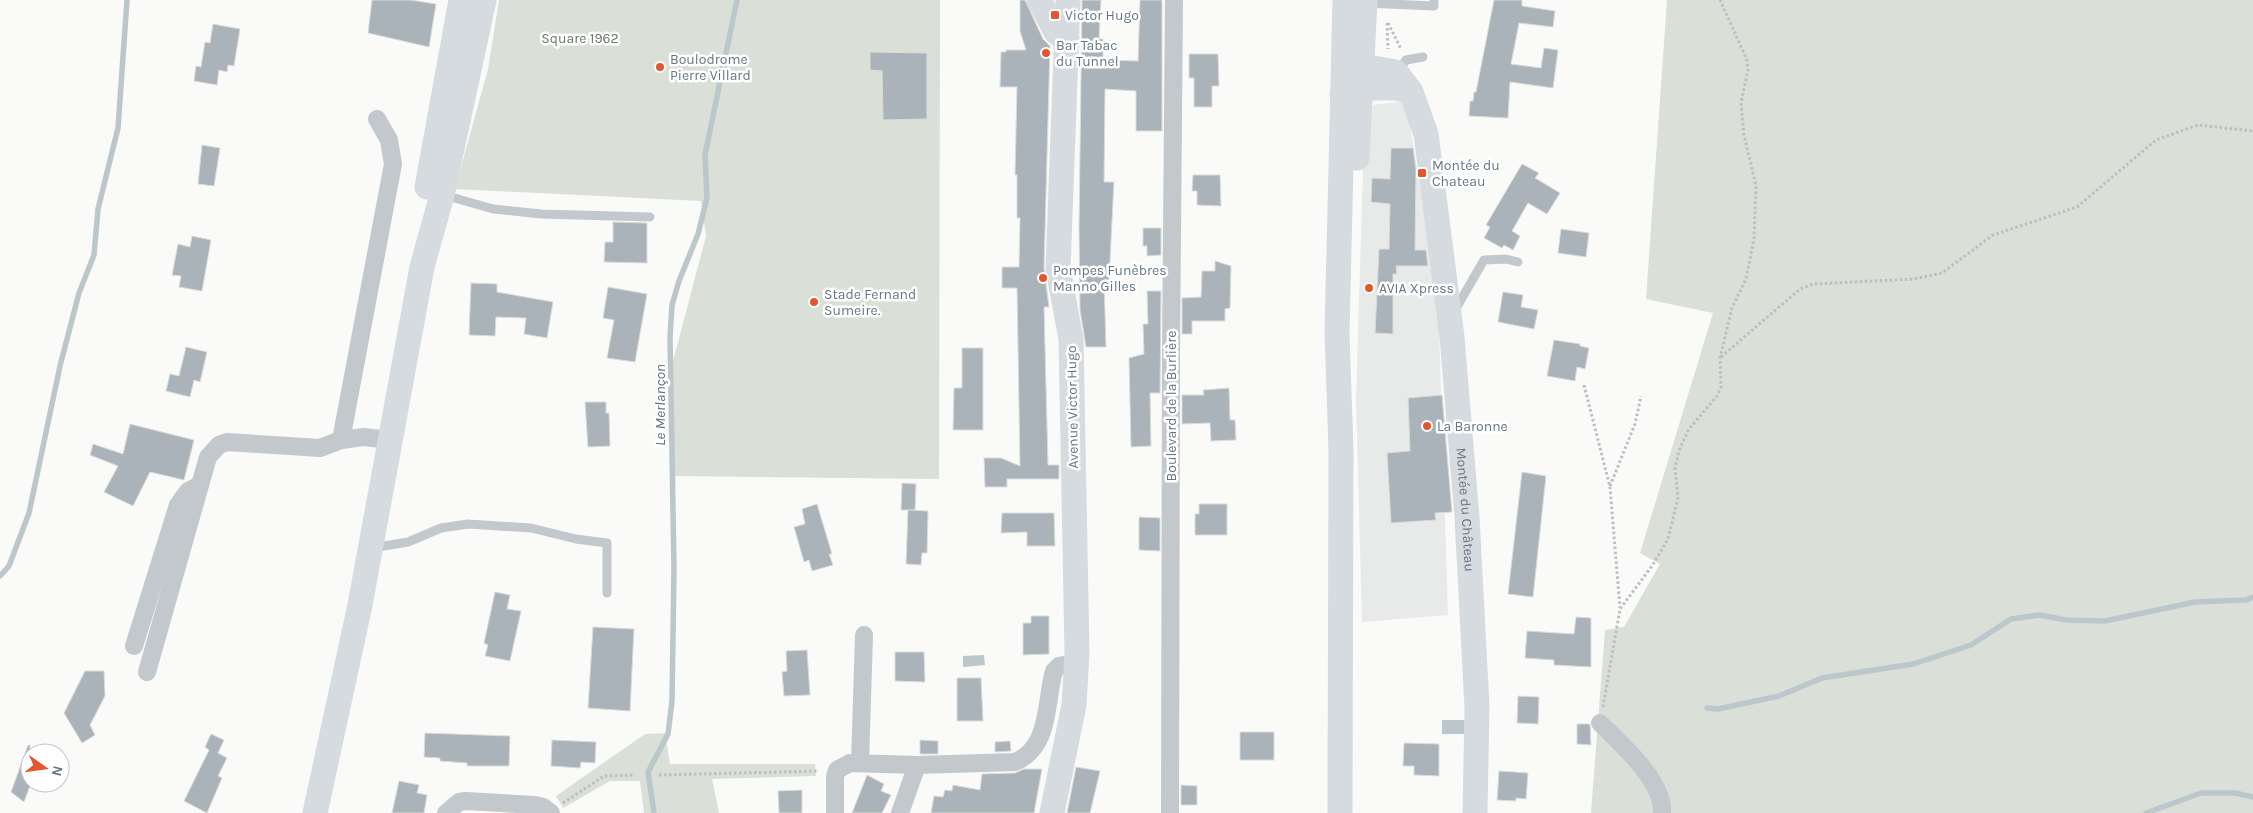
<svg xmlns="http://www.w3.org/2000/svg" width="2253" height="813" font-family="Karla,sans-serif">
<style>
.built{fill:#e8e9e9}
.green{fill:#dadfd7}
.water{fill:#bbc7cb}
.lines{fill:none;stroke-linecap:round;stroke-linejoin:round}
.stream{stroke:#bbc7cb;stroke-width:5.5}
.building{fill:#aab3b9;stroke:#dcdcda}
.path{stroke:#bbbfc2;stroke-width:3;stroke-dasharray:2.5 2.5;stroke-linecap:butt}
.lane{stroke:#c3c8cc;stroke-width:9}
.street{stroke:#c3c8cc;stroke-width:18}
.secondary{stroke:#d6dbdf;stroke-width:25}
.poi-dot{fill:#e4572e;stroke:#fff;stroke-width:2}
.labels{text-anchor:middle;stroke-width:5;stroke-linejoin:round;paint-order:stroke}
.poi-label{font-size:14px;fill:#657683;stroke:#fff;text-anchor:start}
.park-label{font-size:14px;fill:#687a64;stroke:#fff}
.street-label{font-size:14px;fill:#657683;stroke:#fff}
.water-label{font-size:15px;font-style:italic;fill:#60757c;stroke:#fff}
</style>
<rect width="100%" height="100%" fill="#fafaf8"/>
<polygon class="built" points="1406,101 1438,296 1448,615 1362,622 1356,400 1363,169 1373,105"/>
<g class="green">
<polygon points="499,0 940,0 939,479 670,476 671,369 706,236 701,201 455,189 488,69"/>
<polygon points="1667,0 2253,0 2253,813 1591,813 1605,630 1624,627 1660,564 1640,553 1713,313 1646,299"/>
<polygon points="665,733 670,764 815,764 816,776 712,779 719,813 644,813 640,781 610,781 563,808 556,796 645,734"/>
</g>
<g class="water">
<polygon points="984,655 985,665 963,667 963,656"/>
<polygon points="1442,720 1464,720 1468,734 1442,734"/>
</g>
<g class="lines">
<g class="stream">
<polyline points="0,576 9,566 29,513 60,366 79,293 94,255 98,209 118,128 127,0"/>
<polyline points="1707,708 1718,709 1779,696 1822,678 1913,664 1971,645 2011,619 2040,615 2066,620 2105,621 2195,602 2246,600 2253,597"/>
<polyline points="654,813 648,772 668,734 672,701 674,569 670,337 672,305 679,281 698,234 707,198 705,155 737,0"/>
<polyline points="2146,813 2201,793 2235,793 2253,797"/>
</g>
</g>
<g class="building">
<polygon points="372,0 411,0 436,4 429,47 368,33"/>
<polygon points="1020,0 1025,0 1043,39 1050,46 1044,268 1049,307 1044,307 1048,465 1059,465 1059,479 1007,479 1007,487 985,487 984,458 1001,458 1020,466 1017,288 1002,288 1002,267 1019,267 1020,218 1017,218 1017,175 1015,175 1017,87 1000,87 1001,52 1006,52 1006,50 1026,50 1020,31"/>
<polygon points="1082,0 1101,0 1099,39 1103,39 1103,60 1138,61 1140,0 1162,0 1162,131 1136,131 1136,91 1105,89 1104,182 1114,182 1109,280 1104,280 1106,347 1086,347 1080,310 1079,228"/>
<polygon points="1494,0 1522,0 1522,6 1555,11 1553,27 1519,23 1511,64 1541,68 1544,48 1558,50 1553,88 1510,82 1508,118 1469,116 1470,101 1473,101 1474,92 1476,92"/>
<polygon points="213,24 240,29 234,66 228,65 227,72 219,70 217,85 194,81 196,66 201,67 205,42 210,43"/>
<polygon points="870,52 927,53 927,119 883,120 882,71 870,70"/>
<polygon points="1189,54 1218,54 1219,86 1212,86 1212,107 1194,107 1194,78 1189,78"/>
<polygon points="202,145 220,148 214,186 198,184"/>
<polygon points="1391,148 1413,148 1416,170 1415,250 1426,250 1428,266 1396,266 1397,274 1393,274 1393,334 1375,333 1379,249 1389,249 1390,204 1371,202 1372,178 1390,179"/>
<polygon points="1522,164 1539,173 1535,178 1560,193 1547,214 1528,203 1512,231 1520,236 1513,250 1504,245 1502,248 1484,238 1490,227 1486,225"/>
<polygon points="1193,175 1220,175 1221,206 1197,205 1197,191 1192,191"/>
<polygon points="613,222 647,223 647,263 604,262 605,242 613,242"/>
<polygon points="1143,228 1161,228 1161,255 1147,256 1147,246 1143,246"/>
<polygon points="1561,229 1589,233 1586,257 1558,253"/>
<polygon points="192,236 211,240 202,291 179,287 181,276 172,275 178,244 190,247"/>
<polygon points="1215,261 1231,266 1230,308 1225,309 1225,321 1192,321 1192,334 1182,334 1182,298 1201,297 1202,271 1215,271"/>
<polygon points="471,283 497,284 497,292 553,302 547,338 524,334 526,318 496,317 495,336 469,335"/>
<polygon points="608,287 647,294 635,362 607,358 614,320 603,318"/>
<polygon points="1147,291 1161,291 1160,393 1150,393 1151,446 1131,447 1129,358 1144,354 1143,324 1148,324"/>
<polygon points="1503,292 1523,295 1521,307 1538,310 1534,329 1498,322"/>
<polygon points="1554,340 1580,344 1580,346 1589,348 1585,369 1577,367 1575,381 1547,376"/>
<polygon points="186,347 207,352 200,382 194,380 190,397 166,391 170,374 179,376"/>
<polygon points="962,348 983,348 983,430 953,430 954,388 962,388"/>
<polygon points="1229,388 1230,420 1235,420 1236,440 1211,441 1210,423 1182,424 1182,395 1204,395 1203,390"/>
<polygon points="1442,395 1452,512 1435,513 1436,520 1391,523 1387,453 1410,451 1408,398"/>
<polygon points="585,402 606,402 606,413 609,413 610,446 588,447"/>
<polygon points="130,424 194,440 184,480 150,472 133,506 104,492 118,466 90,455 93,444 123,454"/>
<polygon points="1522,472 1546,476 1533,597 1508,594"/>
<polygon points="902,483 916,484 915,510 901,510"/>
<polygon points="817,504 832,554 829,554 833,565 812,571 809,560 804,562 794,527 805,524 802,509"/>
<polygon points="1199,504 1227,504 1227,535 1195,535 1195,514 1199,514"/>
<polygon points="908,510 928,511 927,553 922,553 921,565 906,564"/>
<polygon points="1002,513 1054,513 1055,546 1027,546 1027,532 1001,533"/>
<polygon points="1139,517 1160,518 1160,551 1139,550"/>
<polygon points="495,592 510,595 507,609 521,611 510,661 485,656 488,645 484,643"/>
<polygon points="1031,616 1049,616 1049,654 1023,655 1023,623 1031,623"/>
<polygon points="1576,617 1591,618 1591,667 1554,665 1554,660 1525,658 1527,631 1574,634"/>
<polygon points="593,627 634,629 630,711 588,708"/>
<polygon points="807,650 810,695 784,696 782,672 787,671 786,651"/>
<polygon points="895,652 924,652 925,682 895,681"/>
<polygon points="85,671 104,671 105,696 90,725 95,735 82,743 64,713"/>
<polygon points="957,678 981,678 983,721 957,721"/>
<polygon points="1518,696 1539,697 1538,724 1517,723"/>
<polygon points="1577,724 1590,724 1591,745 1577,744"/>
<rect x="1240" y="732" width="34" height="28"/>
<polygon points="425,733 510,736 509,766 467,766 467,763 440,761 440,758 424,757"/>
<polygon points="211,734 224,740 218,753 227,758 218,776 222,778 207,813 184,801 209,750 205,747"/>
<polygon points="552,740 596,742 595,763 581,762 580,768 551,766"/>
<polygon points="920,740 938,741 938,754 920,754"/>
<polygon points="1010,741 1011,751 995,752 995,742"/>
<polygon points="1404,743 1439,744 1439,776 1414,775 1414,766 1403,766"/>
<polygon points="28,745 30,745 30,786 24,802 11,792"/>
<polygon points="1076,767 1100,771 1090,813 1067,813"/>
<polygon points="1024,769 1042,769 1034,813 931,813 934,796 943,797 945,790 952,791 953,785 980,790 982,774 1015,773"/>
<polygon points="1499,771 1528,773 1526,799 1516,798 1516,801 1497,800"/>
<polygon points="867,775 884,784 881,791 891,795 882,813 852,813"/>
<polygon points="399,781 419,785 417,793 427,795 424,813 392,813"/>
<polygon points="1181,785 1197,786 1197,805 1181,805"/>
<polygon points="802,790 802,813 779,813 778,791"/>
</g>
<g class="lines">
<g class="path">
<polyline points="1387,23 1388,49"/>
<polyline points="1388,23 1401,49"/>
<polyline points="1721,357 1800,289 1813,284 1914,279 1942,273 1993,235 2077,207 2156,140 2198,125 2253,131"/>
<polyline points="1584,385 1610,487 1620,608"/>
<polyline points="1610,486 1635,424 1641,396"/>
<polyline points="1603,707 1620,609 1652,566 1668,539 1678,498 1675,468 1680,448 1689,429 1717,396 1721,387 1720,358 1732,308 1746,279 1754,239 1756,186 1744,135 1741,103 1748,70 1747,60 1720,0"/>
<polyline points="659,775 819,771"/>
<polyline points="563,803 604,776 635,775"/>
</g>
<g class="lane">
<polyline points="1365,3 1434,6 1434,0"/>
<polyline points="1397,72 1406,60 1423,57"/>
<polyline points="444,195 493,209 541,214 650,217"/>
<polyline points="1455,310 1484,260 1506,259 1518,262"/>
<polyline points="372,548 408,542 441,528 468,524 531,528 576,539 607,543 607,593"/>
</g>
<g class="street">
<polyline points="377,119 389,140 393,164 341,440 364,437 390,440"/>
<polyline points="134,646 178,505 188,491 200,485"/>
<polyline points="147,672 208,457 219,445 227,442 320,448 341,440"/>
<path d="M1600,723C1621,744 1664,781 1662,813"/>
<polyline points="860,763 864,635"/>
<polyline points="446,813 459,802 466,801 535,805 543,807 551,813"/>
<path d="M835,813V777L837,770L850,763L917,765L1015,762C1051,747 1045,702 1054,671L1059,666L1077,663"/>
<polyline points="900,813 917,765"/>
<polyline points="1170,813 1171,351 1174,0"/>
</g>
<g class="secondary">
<polyline points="1039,0 1056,32 1068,42"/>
<polyline points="1361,88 1396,88 1411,92"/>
<path id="s1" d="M1342,94L1363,66L1396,72L1411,92L1426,134L1452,337L1467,517L1477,707L1475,813"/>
<polyline points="1357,158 1365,0"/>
<polyline points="427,187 461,0"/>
<polyline points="315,813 360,605 422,267 442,195 484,0"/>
<polyline points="1052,813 1074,705 1077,653 1071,339 1058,269 1068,0"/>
<polyline points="1340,813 1341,450 1337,333 1345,0"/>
</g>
</g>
<g class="poi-dot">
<rect x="1050" y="10" width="10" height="10" rx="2.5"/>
<circle cx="1046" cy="53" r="5"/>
<circle cx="660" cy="67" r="5"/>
<rect x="1417" y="168" width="10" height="10" rx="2.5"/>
<circle cx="1043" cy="278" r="5"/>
<circle cx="1369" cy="288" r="5"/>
<circle cx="814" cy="302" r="5"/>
<circle cx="1427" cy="426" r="5"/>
</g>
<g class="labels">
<g class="poi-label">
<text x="1065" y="20">Victor Hugo</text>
<text x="1056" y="50">Bar Tabac<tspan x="1056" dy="16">du Tunnel</tspan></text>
<text x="670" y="64">Boulodrome<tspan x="670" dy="16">Pierre Villard</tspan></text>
<text x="1432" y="170">Montée du<tspan x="1432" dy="16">Chateau</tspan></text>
<text x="1053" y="275">Pompes Funèbres<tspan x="1053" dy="16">Manno Gilles</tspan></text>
<text x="1379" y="293">AVIA Xpress</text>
<text x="824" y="299">Stade Fernand<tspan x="824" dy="16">Sumeire.</tspan></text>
<text x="1437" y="431">La Baronne</text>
</g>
<g class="park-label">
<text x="580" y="43">Square 1962</text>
</g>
<g class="street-label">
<text transform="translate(1171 406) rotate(-90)" y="5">Boulevard de la Burlière</text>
<text transform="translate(1072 407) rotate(-91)" y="5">Avenue Victor Hugo</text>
<text dy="5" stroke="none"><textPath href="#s1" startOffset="516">Montée du Château</textPath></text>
</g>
<g class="water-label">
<text transform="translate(660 405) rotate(-90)" y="5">Le Merlançon</text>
</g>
</g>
<g transform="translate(45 768) rotate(104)"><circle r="24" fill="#ffffff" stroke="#c1c8cd"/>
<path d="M0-4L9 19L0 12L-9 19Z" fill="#e4572e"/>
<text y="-8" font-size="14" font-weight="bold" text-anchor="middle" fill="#657683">N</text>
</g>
</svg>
